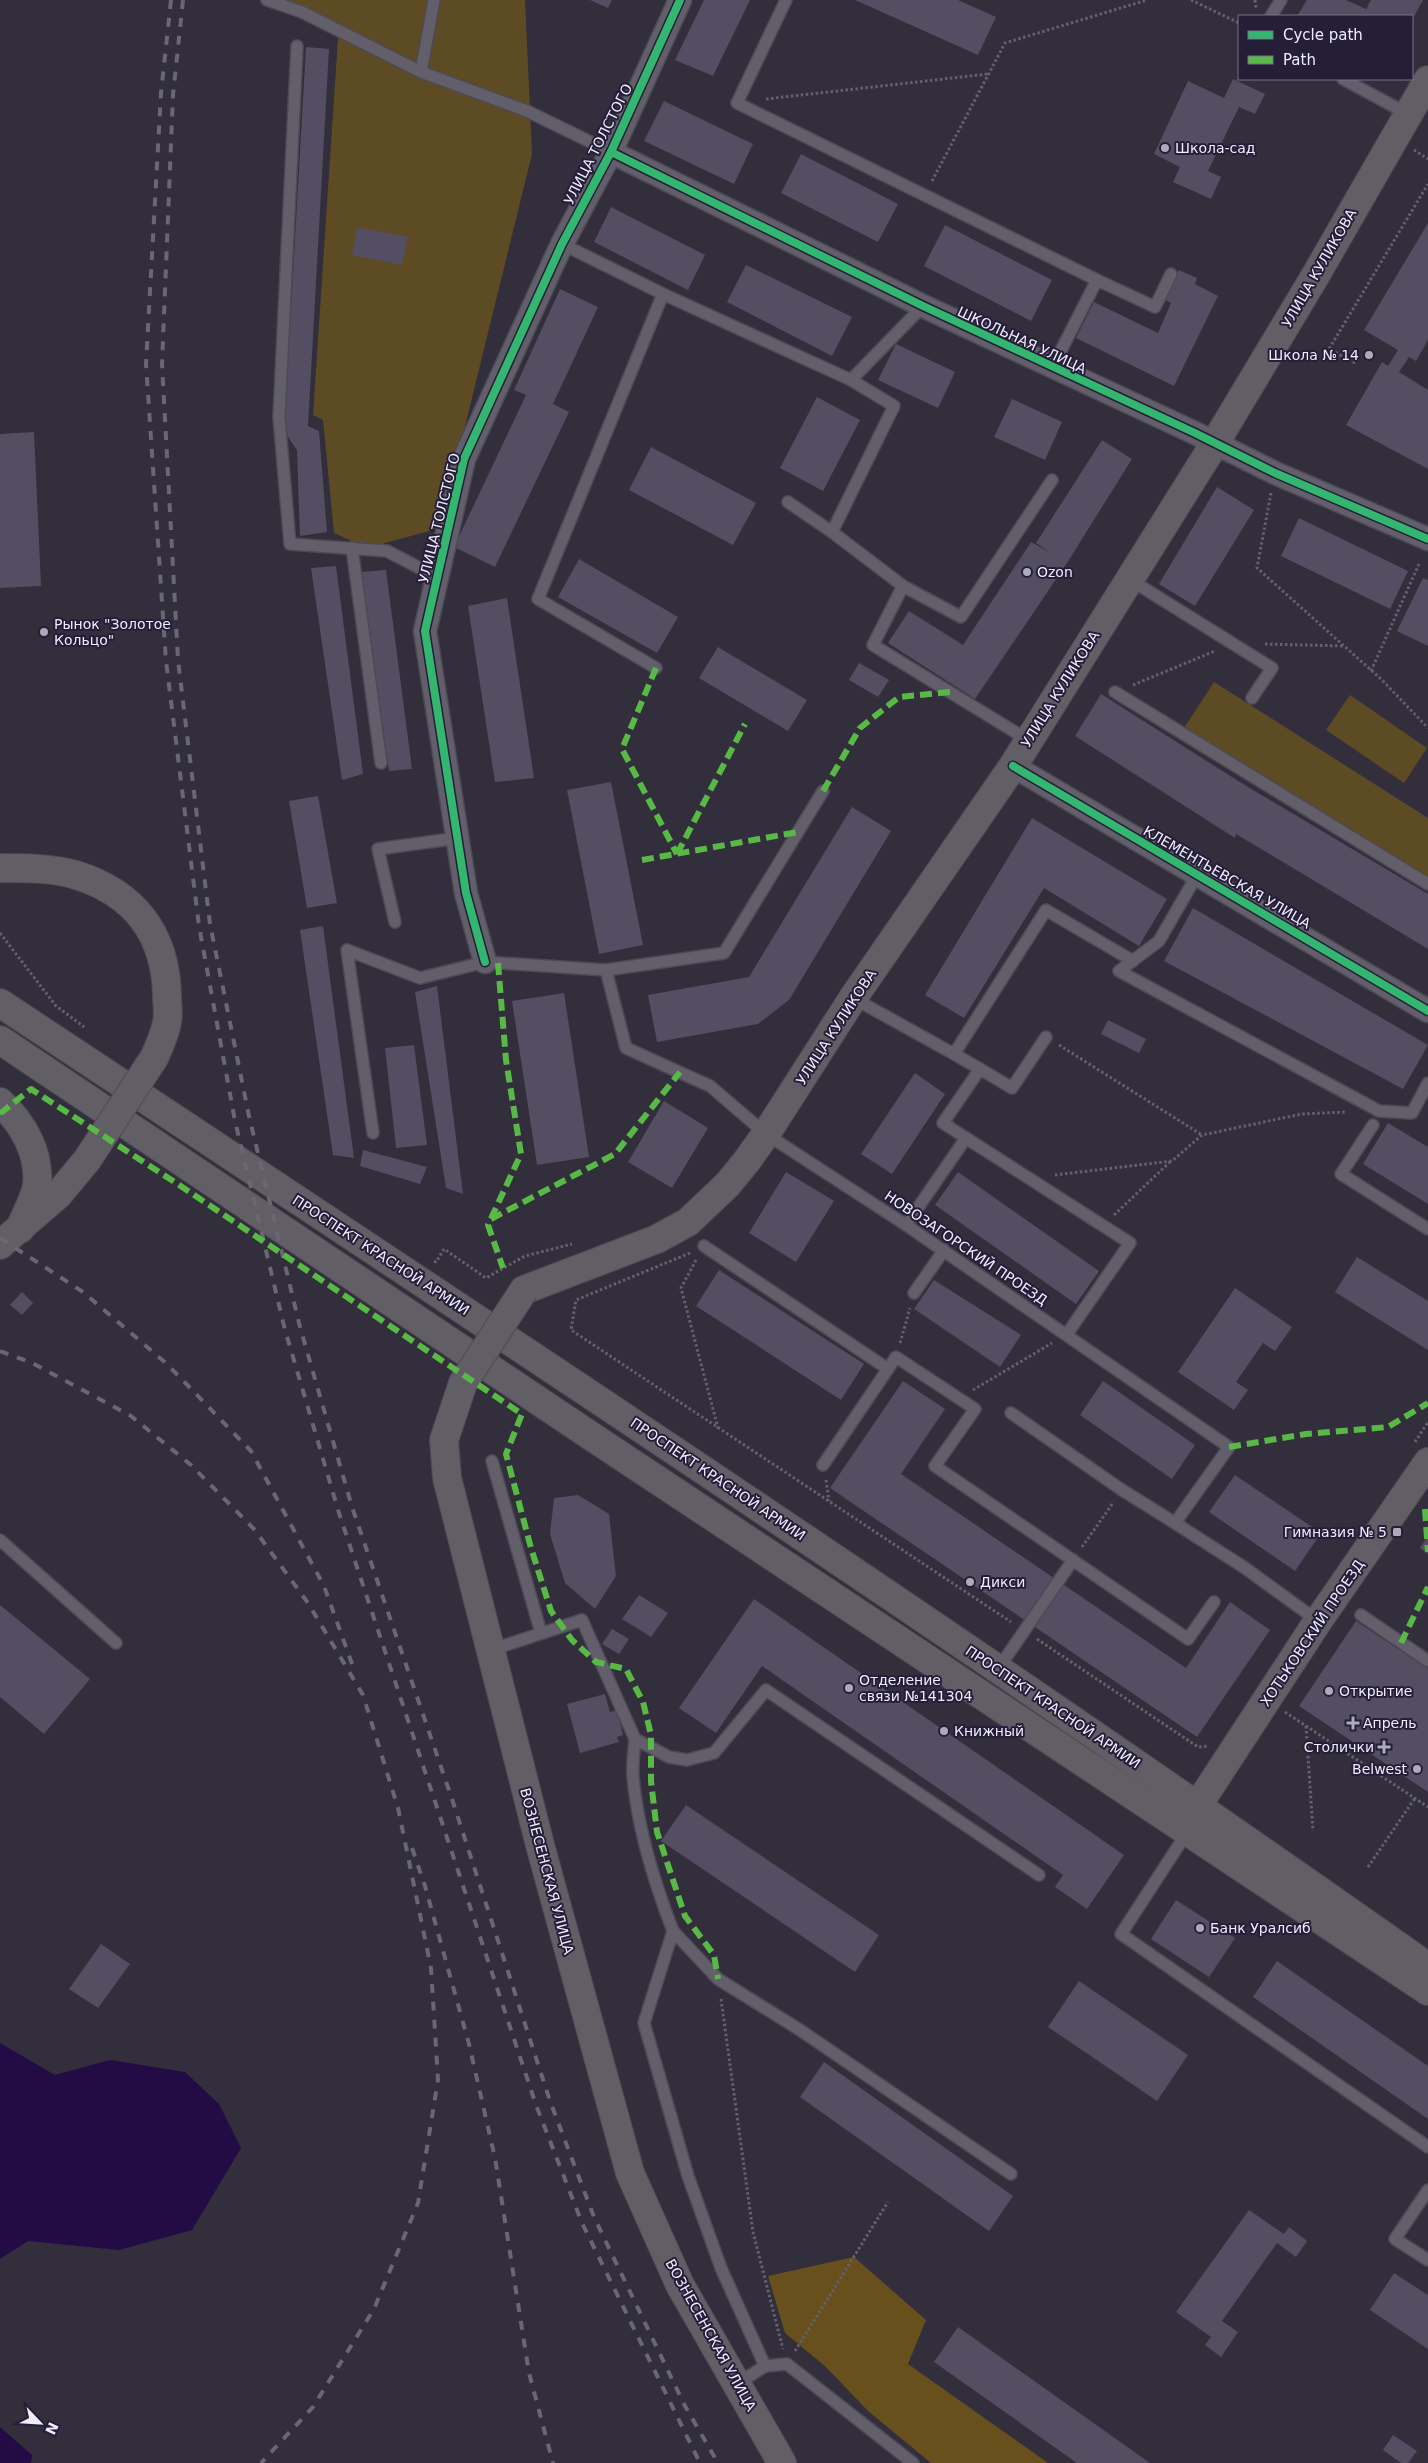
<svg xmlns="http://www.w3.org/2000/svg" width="1428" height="2463" font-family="'DejaVu Sans',sans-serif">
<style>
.green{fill:#5d4b24}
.forest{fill:#67501c}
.water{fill:#230b45}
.building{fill:#534e61}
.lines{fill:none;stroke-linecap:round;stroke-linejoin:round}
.lane-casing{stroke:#4d4a57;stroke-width:14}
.street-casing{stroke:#4d4a57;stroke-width:25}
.secondary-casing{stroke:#4d4a57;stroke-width:30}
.path{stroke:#63616c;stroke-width:3;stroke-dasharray:2.5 2.5;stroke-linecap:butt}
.lane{stroke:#625f6a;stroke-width:11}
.street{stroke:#625f6a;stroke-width:22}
.secondary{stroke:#625e66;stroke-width:28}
.rail{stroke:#696772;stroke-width:4;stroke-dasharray:9 9;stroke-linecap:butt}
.secondary-bridge-casing{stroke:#4d4a57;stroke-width:30;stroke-linecap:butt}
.secondary-bridge{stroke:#625e66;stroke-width:28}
.quiet{stroke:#58b947;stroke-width:6;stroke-dasharray:12 6;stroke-linecap:butt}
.cycleway-casing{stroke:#251e38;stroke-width:11}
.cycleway{stroke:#33b770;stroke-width:8}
.poi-dot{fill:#adaaba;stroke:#251e38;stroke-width:2}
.labels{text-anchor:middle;stroke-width:4;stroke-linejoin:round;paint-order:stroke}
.street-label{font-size:14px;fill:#efecfe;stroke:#251e38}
.poi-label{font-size:14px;fill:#efecfe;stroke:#251e38;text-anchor:start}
</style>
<rect width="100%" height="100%" fill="#322e3c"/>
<g class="green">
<polygon points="284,0 525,0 532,154 440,528 367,548 334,533 323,420 313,415 339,23"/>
<polygon points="1214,682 1428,818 1428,878 1184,728"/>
<polygon points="1350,695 1427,748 1404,783 1326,730"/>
</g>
<polygon class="forest" points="854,2257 926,2320 908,2364 1048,2463 931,2463 868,2411 826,2367 785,2333 768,2276"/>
<g class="water">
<polygon points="0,2043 55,2075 110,2060 185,2072 219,2104 241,2148 192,2230 119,2250 28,2241 0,2259"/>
<polygon points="0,2427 32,2455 31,2463 0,2463"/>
</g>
<g class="building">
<polygon points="590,0 612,0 608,8"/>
<polygon points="704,0 750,0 713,76 675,60"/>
<polygon points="855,0 958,0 996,17 978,55"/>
<polygon points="1307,0 1346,0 1366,9 1371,0 1423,0 1412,20 1412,16 1297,16"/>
<polygon points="306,47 329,49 308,426 319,431 327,532 300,536 297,450 284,431"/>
<polygon points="1233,79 1265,94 1255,114 1239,107 1208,171 1221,177 1211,199 1173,182 1180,167 1154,154 1188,81 1224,98"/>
<polygon points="664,101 753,144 734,184 644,141"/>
<polygon points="801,154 898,204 878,242 781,193"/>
<polygon points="611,207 705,255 688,290 594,242"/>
<polygon points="1428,223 1428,340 1416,361 1409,357 1399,372 1428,390 1428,469 1346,425 1382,362 1388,366 1398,350 1364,330"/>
<polygon points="945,225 1052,280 1031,321 924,266"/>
<polygon points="357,227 408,237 402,265 352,255"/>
<polygon points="746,265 852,317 832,356 727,302"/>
<polygon points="1179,270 1197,278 1195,284 1218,296 1174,386 1076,338 1094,302 1158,333 1171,303 1164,299"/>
<polygon points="560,289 598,307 553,404 569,412 495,567 454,547 526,395 514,390"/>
<polygon points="896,344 955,372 938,408 878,380"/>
<polygon points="817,397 860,420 823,491 780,468"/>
<polygon points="1012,399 1062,422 1045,460 994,437"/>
<polygon points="34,432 41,586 0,588 0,434"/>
<polygon points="1102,440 1132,459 1067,563 975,699 888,643 909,611 963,645 1031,542 1051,553 1036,543"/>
<polygon points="651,447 756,503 733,545 629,490"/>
<polygon points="1217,487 1254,510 1195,606 1159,584"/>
<polygon points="1299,518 1408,571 1390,609 1281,556"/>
<polygon points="579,559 678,617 657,653 558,597"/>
<polygon points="336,566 363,774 342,780 311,568"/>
<polygon points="386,570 412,769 389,771 360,572"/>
<polygon points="1423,578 1428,580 1428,646 1397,631"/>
<polygon points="507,598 534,778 495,782 468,606"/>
<polygon points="718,647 807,700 788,731 699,678"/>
<polygon points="859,663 889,680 878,697 849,680"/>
<polygon points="1101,694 1243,784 1428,894 1428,949 1236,834 1235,838 1075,736"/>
<polygon points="611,782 643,945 599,954 567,790"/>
<polygon points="318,796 337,903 307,908 289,801"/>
<polygon points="852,807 891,831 789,1000 758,1024 657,1042 648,995 749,977"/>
<polygon points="1032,818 1167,899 1139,946 1044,888 964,1018 925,995"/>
<polygon points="1193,908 1428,1045 1403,1089 1164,961"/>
<polygon points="323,926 354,1158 333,1155 300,930"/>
<polygon points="437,986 463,1194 446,1188 415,992"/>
<polygon points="564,993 589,1157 537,1165 512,1001"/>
<polygon points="1108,1020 1146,1039 1139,1053 1101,1034"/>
<polygon points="414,1045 427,1145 396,1148 385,1048"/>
<polygon points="915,1073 945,1094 892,1174 861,1154"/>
<polygon points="664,1101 708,1128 672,1188 628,1162"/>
<polygon points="1388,1123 1428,1147 1428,1204 1363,1164"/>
<polygon points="363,1150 427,1167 420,1184 360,1166"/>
<polygon points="786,1172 834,1201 796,1262 749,1233"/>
<polygon points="958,1172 1099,1271 1076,1304 935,1205"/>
<polygon points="1357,1257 1428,1301 1428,1350 1335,1292"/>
<polygon points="719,1270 864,1364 841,1400 696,1306"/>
<polygon points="934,1280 1021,1335 1000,1367 914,1309"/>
<polygon points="1235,1288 1292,1327 1275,1351 1263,1343 1236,1382 1248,1390 1234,1410 1178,1372"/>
<polygon points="22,1292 33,1303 22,1315 10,1305"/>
<polygon points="903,1381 945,1409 901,1474 1186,1668 1230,1602 1270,1630 1197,1737 830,1488"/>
<polygon points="1103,1381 1195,1445 1172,1479 1080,1415"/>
<polygon points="1235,1475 1321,1533 1295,1571 1209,1512"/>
<polygon points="578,1495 609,1514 616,1576 595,1609 565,1583 550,1534 554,1498"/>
<polygon points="1428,1536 1428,1554 1420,1548"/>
<polygon points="639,1595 668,1613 651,1637 622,1619"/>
<polygon points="754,1599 1124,1855 1087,1909 1055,1887 1063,1875 762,1666 716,1733 679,1708"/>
<polygon points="0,1605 90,1679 44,1734 0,1697"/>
<polygon points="1356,1621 1428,1669 1428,1792 1299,1706"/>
<polygon points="612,1629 629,1639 619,1654 602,1644"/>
<polygon points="605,1694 610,1712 617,1710 623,1735 617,1737 619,1742 580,1753 567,1704"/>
<polygon points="686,1805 879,1935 855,1972 661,1841"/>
<polygon points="1176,1900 1235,1938 1209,1977 1151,1939"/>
<polygon points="101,1944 130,1964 98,2008 69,1989"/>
<polygon points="1277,1961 1428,2066 1428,2119 1253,1997"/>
<polygon points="1079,1981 1188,2055 1157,2101 1048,2027"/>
<polygon points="824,2062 1013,2196 989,2231 800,2097"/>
<polygon points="1249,2210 1284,2234 1289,2227 1307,2241 1296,2257 1277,2243 1222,2321 1238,2332 1221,2357 1205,2345 1211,2337 1176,2312"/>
<polygon points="1394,2273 1428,2295 1428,2349 1370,2310"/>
<polygon points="958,2327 1150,2463 1077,2463 934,2362"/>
<polygon points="1393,2435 1417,2451 1408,2463 1401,2463 1383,2450"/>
</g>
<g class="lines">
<g class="lane-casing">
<g id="lane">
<polyline points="267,0 302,12 421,72 527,111 611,152"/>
<polyline points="786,0 737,103 1097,280 1052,368"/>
<polyline points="1271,16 1281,0"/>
<polyline points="297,46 279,417 290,544 387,551 437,577"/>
<polyline points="421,72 434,0"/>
<polyline points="1343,79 1408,114"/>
<polyline points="562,244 663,294 538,599 656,668"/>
<polyline points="1097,280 1155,307 1171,274"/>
<polyline points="663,294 851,380 894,406 832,532 903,586"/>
<polyline points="851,380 923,306"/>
<polyline points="788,502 832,532"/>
<polyline points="352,548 381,763"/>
<polyline points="1129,579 1272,668 1252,698"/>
<polyline points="1115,692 1428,884"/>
<polyline points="1028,740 873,645 903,586 961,617 1052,480"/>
<polyline points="1197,875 1159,941 1119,971 1379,1111 1412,1113 1428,1083"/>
<polyline points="395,922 378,849 458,838"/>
<polyline points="606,970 724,953 823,791"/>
<polyline points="853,998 954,1054 1046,910 1133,961"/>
<polyline points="954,1054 980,1069 943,1123 966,1138"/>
<polyline points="980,1069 1012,1088 1046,1037"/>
<polyline points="1373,1125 1341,1174 1428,1229"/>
<polyline points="373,1133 347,950 420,978 485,962 606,970 626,1048 710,1086 766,1134 906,1225 1229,1447 1175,1523 1245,1568 1318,1621"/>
<polyline points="906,1225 966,1138 1130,1243 1067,1334"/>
<polyline points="704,1246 888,1369"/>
<polyline points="914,1293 944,1250"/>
<polyline points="1011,1413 1122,1490 1175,1523"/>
<polyline points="492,1461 541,1633"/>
<polyline points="823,1465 896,1357 975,1409 935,1466 1188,1639 1214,1602"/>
<polyline points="0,1540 116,1643"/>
<polyline points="1361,1615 1428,1661"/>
<polyline points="491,1650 582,1620 635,1739 669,1757 687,1760 714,1753 766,1690 1039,1875"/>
<polyline points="998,1669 1073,1560"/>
<path d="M635,1739C634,1751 632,1765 633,1777C638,1831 654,1882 673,1931"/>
<polyline points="1188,1831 1121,1934 1428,2147"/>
<polyline points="1428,2190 1395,2239 1428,2260"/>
<polyline points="737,2384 765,2366"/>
<polyline points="913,2463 787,2364 765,2366 721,2268 688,2176 644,2023 673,1931 718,1979 800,2030 1011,2174"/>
</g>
</g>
<g class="street-casing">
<g id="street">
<polyline points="611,152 923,306 1195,433 1275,473 1428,539"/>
<polyline points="1013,766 1428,1011"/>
<polyline points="485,962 466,893 425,631 464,459 562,244 611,152 680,0"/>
</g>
</g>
<g class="secondary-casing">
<g id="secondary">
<path d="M0,868C24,868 53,868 76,875C134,893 166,934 167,996C167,1004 169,1014 167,1022C165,1034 159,1047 154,1058"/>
<path d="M0,1003C479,1320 959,1636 1428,1967"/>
<polyline points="0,1040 591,1436 1428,1991"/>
<path d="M0,1102C23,1123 40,1153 37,1185C35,1199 25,1215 20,1229"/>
<polyline points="0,1245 58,1195 87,1160"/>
<polyline points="524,1290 657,1239 688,1222 728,1184 746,1162 766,1134 853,998 1013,766 1215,443 1314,278 1428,80"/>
<polyline points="463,1383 444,1440 447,1478 540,1845 630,2173 680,2285 782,2463"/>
<polyline points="1198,1805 1318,1621 1428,1462"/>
</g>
</g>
<g class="path">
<polyline points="1191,0 1239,23"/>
<polyline points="1255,0 1256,8"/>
<polyline points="766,99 988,74"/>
<polyline points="1414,150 1428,159"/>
<polyline points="932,181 1005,43 1147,0"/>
<polyline points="1355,363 1329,349 1428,184"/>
<polyline points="1271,493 1257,568 1381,679 1428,728"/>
<polyline points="1265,644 1344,646"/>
<polyline points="1371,671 1419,564"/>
<polyline points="1133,685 1215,651"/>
<polyline points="0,933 56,1006 84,1027"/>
<polyline points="1059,1045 1202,1135"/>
<polyline points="1055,1175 1172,1161 1202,1135 1302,1114 1346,1112"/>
<polyline points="1114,1215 1171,1161"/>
<polyline points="690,1253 576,1300 571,1330 1011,1622"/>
<polyline points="696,1260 681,1288 718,1428"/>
<polyline points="434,1261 436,1262 444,1249 486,1278 525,1256 572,1244"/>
<polyline points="900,1343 910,1308"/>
<polyline points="973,1390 1052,1343"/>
<polyline points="1415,1442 1428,1422"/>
<polyline points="826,1480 829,1501"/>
<polyline points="1082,1547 1113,1503"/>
<polyline points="1037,1639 1198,1747 1208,1746"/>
<polyline points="1285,1712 1428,1807"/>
<polyline points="1306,1726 1313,1831"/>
<polyline points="1368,1867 1415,1798"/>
<polyline points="721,1999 753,2232 783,2349"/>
<polyline points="795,2351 888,2202"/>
</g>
<use href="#lane" class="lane"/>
<use href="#street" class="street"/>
<use href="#secondary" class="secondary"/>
<g class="rail">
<polyline points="171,0 161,93 146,364 166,661 199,926 235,1121 285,1330 339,1513 536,2105 582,2223 700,2463"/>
<polyline points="183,0 173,95 162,364 178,660 210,924 249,1116 300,1327 352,1507 452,1799 550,2101 594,2217 685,2406 718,2463"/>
<polyline points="0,1238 83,1292 167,1364 251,1451 324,1586 355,1672"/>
<polyline points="0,1351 32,1363 131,1416 191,1465 254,1529 308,1603 363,1695 398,1808 431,1968 438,2080 418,2203 374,2309 313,2407 261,2463"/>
<polyline points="412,1848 425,1886 469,2044 495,2158 529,2373 553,2463"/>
</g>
<g class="secondary-bridge-casing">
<g id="secondary-bridge">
<polyline points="87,1160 154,1058"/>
<polyline points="463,1383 524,1290"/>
</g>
</g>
<use href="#secondary-bridge" class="secondary-bridge"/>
<g class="quiet">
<polyline points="656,668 622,749 677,854"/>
<polyline points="823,791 860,728 899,697 950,692"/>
<polyline points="677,854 745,724"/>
<polyline points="642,860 798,832"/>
<polyline points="498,963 506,1060 521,1154 488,1225 503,1268"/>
<polyline points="0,1110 2,1112 31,1089 173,1181 522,1414 506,1454 531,1548 551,1611 572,1640 596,1662 626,1669 643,1702 651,1735 651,1781 657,1832 685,1916 714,1955 718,1979"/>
<polyline points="491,1219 615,1154 680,1072"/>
<polyline points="1229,1447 1306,1434 1388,1427 1428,1403"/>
<polyline points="1425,1509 1428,1552"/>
<polyline points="1401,1643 1428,1587"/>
</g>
<g class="cycleway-casing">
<g id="cycleway">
<polyline points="611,152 923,306 1195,433 1275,473 1428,539"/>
<polyline points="1013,766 1428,1011"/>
<polyline points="485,962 466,893 425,631 464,459 562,244 611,152 680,0"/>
</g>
</g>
<use href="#cycleway" class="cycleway"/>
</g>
<g class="poi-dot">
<circle cx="1165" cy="148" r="5"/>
<circle cx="1369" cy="355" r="5"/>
<circle cx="1027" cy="572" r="5"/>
<circle cx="44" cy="632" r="5"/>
<rect x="1392" y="1527" width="10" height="10" rx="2.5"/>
<circle cx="970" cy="1582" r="5"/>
<circle cx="849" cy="1688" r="5"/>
<circle cx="1329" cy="1691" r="5"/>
<path d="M1350.5 1715.5h5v5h5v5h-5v5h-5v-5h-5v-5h5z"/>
<circle cx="944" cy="1731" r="5"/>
<path d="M1381.5 1739.5h5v5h5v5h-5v5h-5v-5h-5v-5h5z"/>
<circle cx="1417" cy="1769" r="5"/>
<circle cx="1200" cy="1928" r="5"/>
</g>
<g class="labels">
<g class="street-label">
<text transform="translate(598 144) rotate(-63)" y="5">УЛИЦА ТОЛСТОГО</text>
<text transform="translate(1319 268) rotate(-60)" y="5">УЛИЦА КУЛИКОВА</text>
<text transform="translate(1022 340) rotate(25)" y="5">ШКОЛЬНАЯ УЛИЦА</text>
<text transform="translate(439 518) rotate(-76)" y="5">УЛИЦА ТОЛСТОГО</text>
<text transform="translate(1060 689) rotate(-58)" y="5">УЛИЦА КУЛИКОВА</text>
<text transform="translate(1227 877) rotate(30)" y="5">КЛЕМЕНТЬЕВСКАЯ УЛИЦА</text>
<text transform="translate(836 1027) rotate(-57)" y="5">УЛИЦА КУЛИКОВА</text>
<text transform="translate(966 1248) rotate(34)" y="5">НОВОЗАГОРСКИЙ ПРОЕЗД</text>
<text transform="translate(381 1255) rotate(33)" y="5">ПРОСПЕКТ КРАСНОЙ АРМИИ</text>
<text transform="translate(718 1479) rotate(34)" y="5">ПРОСПЕКТ КРАСНОЙ АРМИИ</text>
<text transform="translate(1312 1633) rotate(-56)" y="5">ХОТЬКОВСКИЙ ПРОЕЗД</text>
<text transform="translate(1053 1707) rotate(34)" y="5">ПРОСПЕКТ КРАСНОЙ АРМИИ</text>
<text transform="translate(547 1871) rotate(75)" y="5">ВОЗНЕСЕНСКАЯ УЛИЦА</text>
<text transform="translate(711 2335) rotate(61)" y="5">ВОЗНЕСЕНСКАЯ УЛИЦА</text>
</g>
<g class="poi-label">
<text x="1175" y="153">Школа-сад</text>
<text x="1359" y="360" text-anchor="end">Школа № 14</text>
<text x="1037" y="577">Ozon</text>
<text x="54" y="629">Рынок "Золотое<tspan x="54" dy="16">Кольцо"</tspan></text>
<text x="1387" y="1537" text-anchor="end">Гимназия № 5</text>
<text x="980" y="1587">Дикси</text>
<text x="859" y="1685">Отделение<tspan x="859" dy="16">связи №141304</tspan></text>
<text x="1339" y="1696">Открытие</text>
<text x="1363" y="1728">Апрель</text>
<text x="954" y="1736">Книжный</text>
<text x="1374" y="1752" text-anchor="end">Столички</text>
<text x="1407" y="1774" text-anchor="end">Belwest</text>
<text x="1210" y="1933">Банк Уралсиб</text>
</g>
</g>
<rect x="1238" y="15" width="175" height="65" fill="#251e38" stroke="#767087"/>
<rect x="1248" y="31" width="25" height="8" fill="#33b770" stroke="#767087"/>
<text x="1283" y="40" font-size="15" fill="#efecfe">Cycle path</text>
<rect x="1248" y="56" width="25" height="8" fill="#58b947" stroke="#767087"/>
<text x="1283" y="65" font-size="15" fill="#efecfe">Path</text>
<g transform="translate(40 2423) rotate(115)" stroke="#251e38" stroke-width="4" paint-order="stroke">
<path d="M0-4L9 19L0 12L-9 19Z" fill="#efecfe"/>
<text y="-8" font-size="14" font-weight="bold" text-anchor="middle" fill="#efecfe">N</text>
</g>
</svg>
